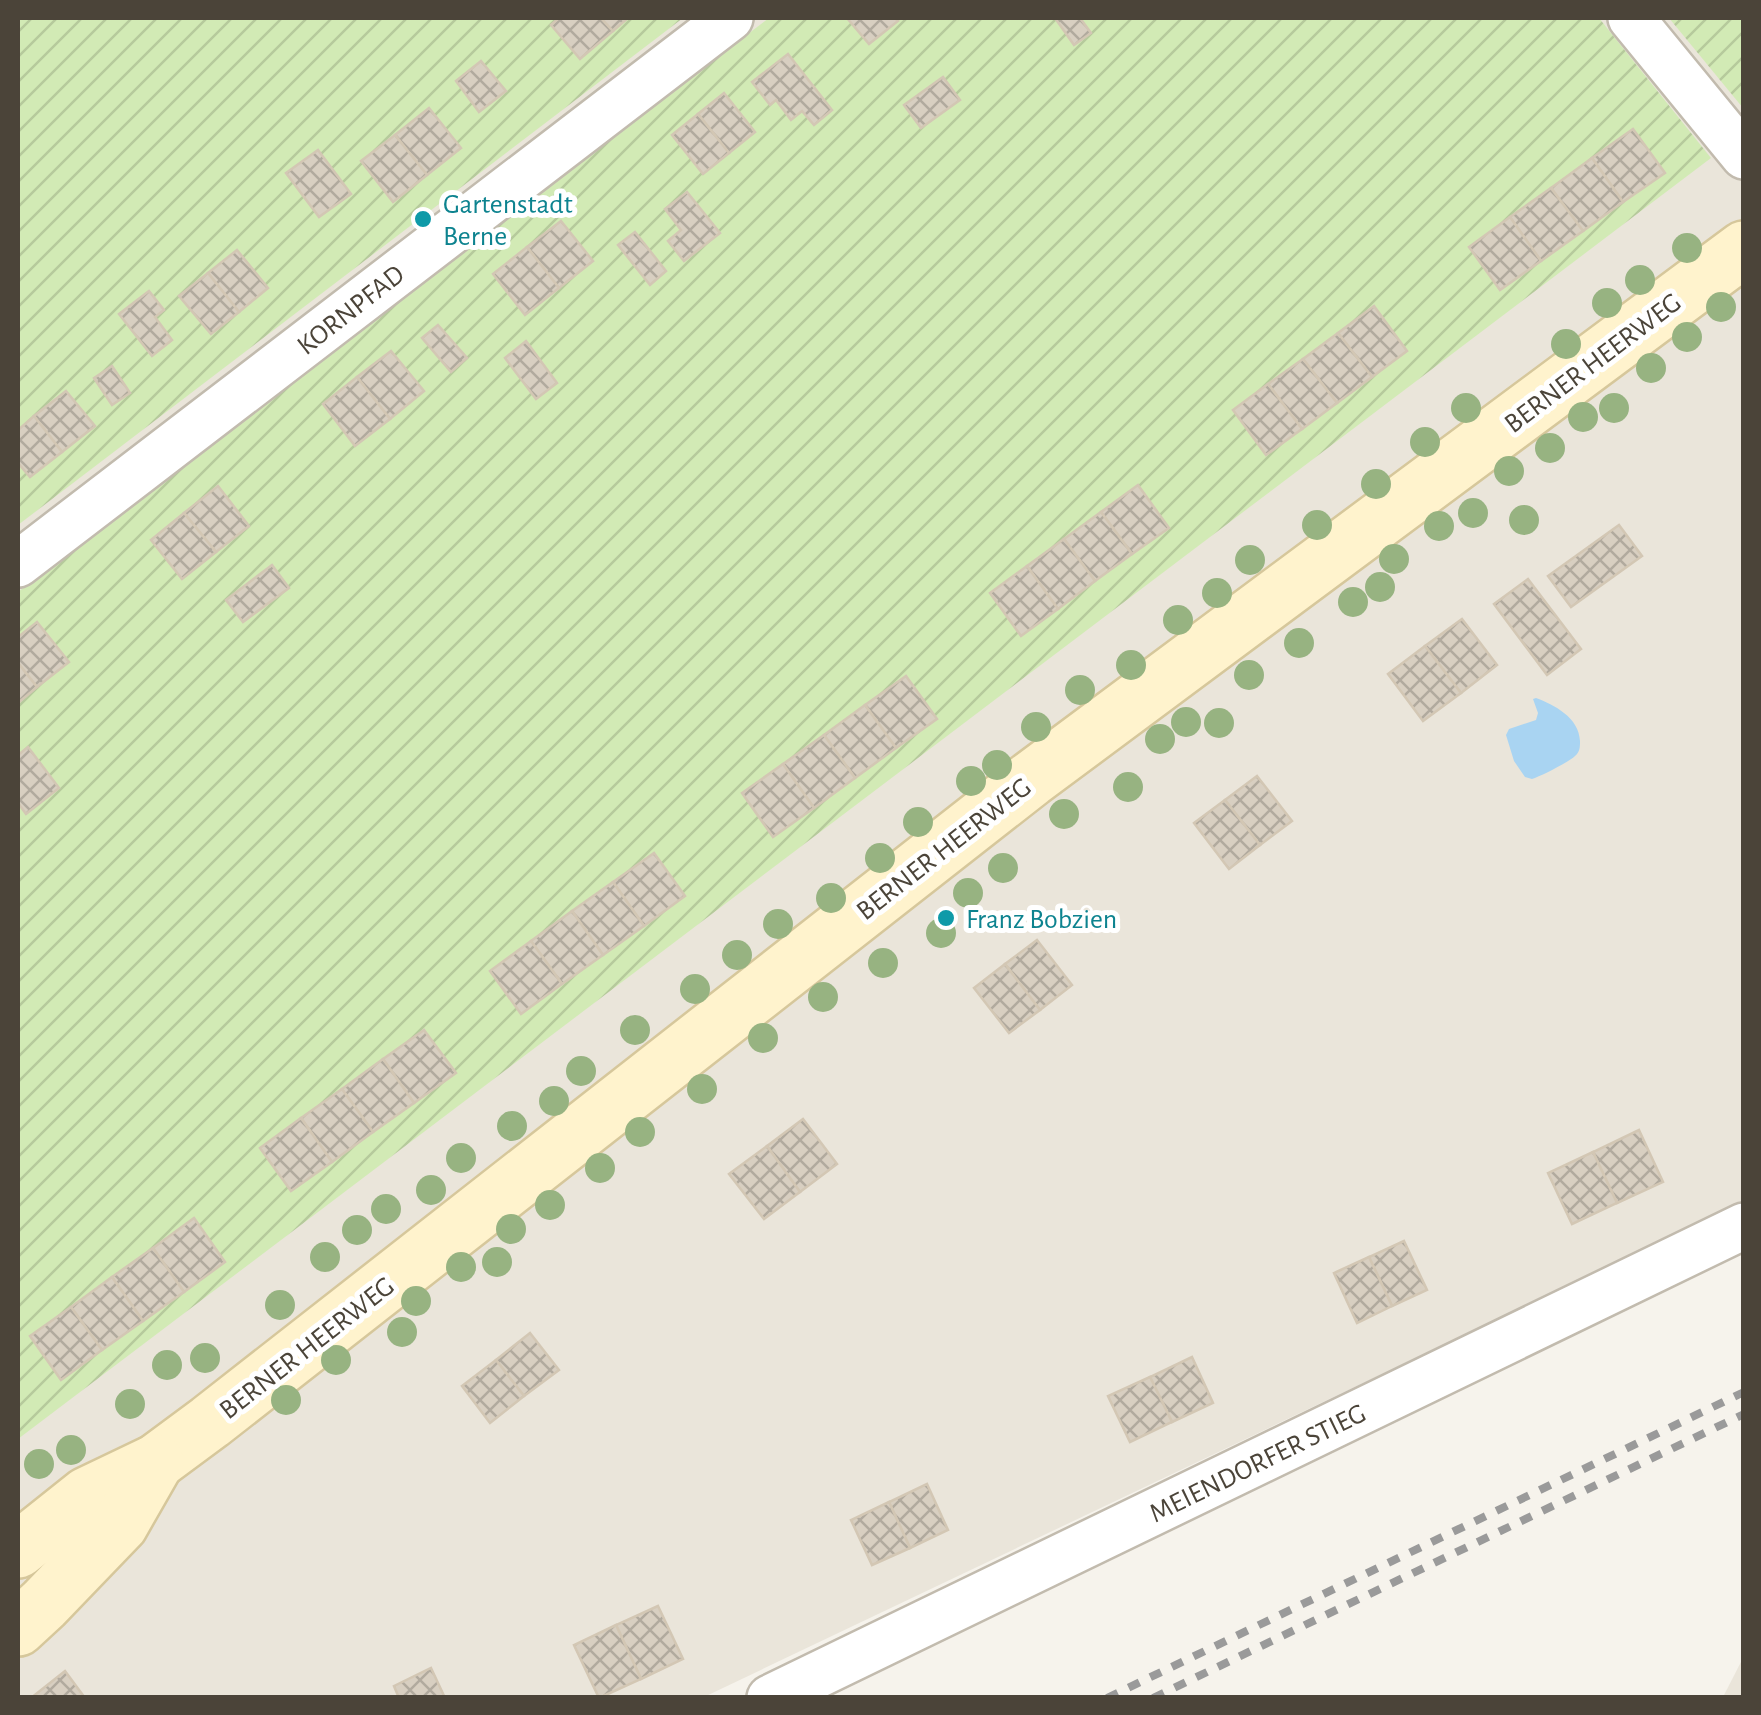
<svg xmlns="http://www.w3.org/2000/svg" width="1761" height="1715" font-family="'Alegreya Sans',sans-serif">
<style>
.residential{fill:#eae5da}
.garden{fill:url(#garden-furrows)}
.water{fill:#a9d4f2}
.building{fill:url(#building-cross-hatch);stroke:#d3c7b4;stroke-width:2.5}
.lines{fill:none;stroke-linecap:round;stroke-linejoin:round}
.street-casing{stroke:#c2bbae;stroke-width:50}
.secondary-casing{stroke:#d6c79b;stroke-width:60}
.street{stroke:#fff;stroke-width:45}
.secondary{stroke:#fff3cd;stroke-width:55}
.rail{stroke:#9a9a9a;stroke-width:8;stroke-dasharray:12 12;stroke-linecap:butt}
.tree{fill:#97b381}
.culture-dot{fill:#0f9aa8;stroke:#fff;stroke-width:4}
.labels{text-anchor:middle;stroke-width:10;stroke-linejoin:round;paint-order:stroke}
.culture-label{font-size:28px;fill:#0d838f;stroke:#fff;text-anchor:start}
.street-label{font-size:28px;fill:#4b4439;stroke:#fff}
</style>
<defs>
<pattern id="garden-furrows" width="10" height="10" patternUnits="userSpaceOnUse" patternTransform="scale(2.5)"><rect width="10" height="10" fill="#d2eab5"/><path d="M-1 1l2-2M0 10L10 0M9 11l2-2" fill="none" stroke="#b6ca9c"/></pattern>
<pattern id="building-cross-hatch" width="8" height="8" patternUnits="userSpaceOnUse" patternTransform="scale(2.5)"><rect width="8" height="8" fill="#d8cfc1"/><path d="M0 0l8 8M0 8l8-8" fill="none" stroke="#b1aa9e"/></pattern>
</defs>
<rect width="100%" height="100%" fill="#f6f3ec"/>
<g class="residential">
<polygon points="18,18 1743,18 1743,1202 704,1697 18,1697"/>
<polygon points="1743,1658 1743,1697 1723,1697"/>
</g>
<g class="garden">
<polygon points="18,18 683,18 18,525"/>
<polygon points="769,18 1599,18 1711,158 18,1439 18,592"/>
<polygon points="1669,18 1743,18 1743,108"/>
</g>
<path class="water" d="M1536,698C1554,705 1579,717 1580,741C1580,747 1580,752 1575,756C1569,762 1541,776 1532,779L1525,777L1514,761L1506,735L1509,729L1536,720L1538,713L1533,699Z"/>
<g class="building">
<polygon points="559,18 601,18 613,31 580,59 551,25"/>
<polygon points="601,18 628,18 613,31"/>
<polygon points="847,18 895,18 898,21 869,44"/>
<polygon points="1055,18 1080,18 1091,33 1074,45"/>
<polygon points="788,54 832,110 814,125 802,111 791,120 776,100 770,105 752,82"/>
<polygon points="481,61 506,91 479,112 456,81"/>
<polygon points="943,77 960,100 921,128 904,105"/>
<polygon points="724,93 755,132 729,153 698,114"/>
<polygon points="429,108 461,148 427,175 395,135"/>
<polygon points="698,114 729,153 703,174 672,135"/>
<polygon points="1633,129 1665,173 1623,202 1592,158"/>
<polygon points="395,135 427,175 393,202 361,161"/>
<polygon points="318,150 351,194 319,217 286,173"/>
<polygon points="1592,158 1623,202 1583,231 1551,188"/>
<polygon points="1551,188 1583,231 1541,261 1510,217"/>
<polygon points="687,192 720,233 684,261 668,241 681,230 665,209"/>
<polygon points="1510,217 1541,261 1500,290 1469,247"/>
<polygon points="561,221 593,261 559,288 527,247"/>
<polygon points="635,232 666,271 650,285 618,245"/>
<polygon points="527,247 559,288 525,315 493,274"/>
<polygon points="237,250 268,288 239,312 208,273"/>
<polygon points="208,273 239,312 211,334 179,296"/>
<polygon points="149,291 164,310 155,317 172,340 152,356 119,314"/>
<polygon points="1374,306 1407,351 1372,377 1338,333"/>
<polygon points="438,325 467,358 451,372 422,338"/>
<polygon points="1338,333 1372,377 1337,403 1303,359"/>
<polygon points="526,341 557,383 536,399 505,358"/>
<polygon points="391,351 424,391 390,419 357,377"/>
<polygon points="1303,359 1337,403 1302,429 1268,384"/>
<polygon points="112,366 130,393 112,405 94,378"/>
<polygon points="357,377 390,419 355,446 323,404"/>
<polygon points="1268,384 1302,429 1266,455 1233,410"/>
<polygon points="66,391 95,426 62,452 34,416"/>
<polygon points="34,416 62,452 30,477 18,463 18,430"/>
<polygon points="1138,485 1169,528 1132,554 1101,512"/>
<polygon points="218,486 249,526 216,552 184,513"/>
<polygon points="1101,512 1132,554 1095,581 1064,539"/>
<polygon points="184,513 216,552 182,579 151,540"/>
<polygon points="1619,525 1642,556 1571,607 1548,576"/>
<polygon points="1064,539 1095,581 1058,609 1027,566"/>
<polygon points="272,565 289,588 243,622 226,600"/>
<polygon points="1027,566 1058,609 1021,636 990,593"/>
<polygon points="1528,579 1581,649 1547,675 1494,604"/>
<polygon points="1462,619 1497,665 1461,693 1425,646"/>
<polygon points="37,622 69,662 37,687 18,663 18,637"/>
<polygon points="1425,646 1461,693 1423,721 1388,674"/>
<polygon points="18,663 37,687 18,703"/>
<polygon points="906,676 937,719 896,748 865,705"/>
<polygon points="865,705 896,748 855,778 824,735"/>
<polygon points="824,735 855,778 814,808 783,764"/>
<polygon points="28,747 59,788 26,814 18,803 18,755"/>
<polygon points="783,764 814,808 773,837 742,793"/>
<polygon points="1257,776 1292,821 1260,845 1225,800"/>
<polygon points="1225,800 1260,845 1229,869 1194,823"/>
<polygon points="654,853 685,896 644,926 613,882"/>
<polygon points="613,882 644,926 603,955 572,911"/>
<polygon points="572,911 603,955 562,984 531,941"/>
<polygon points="1037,940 1072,985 1040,1010 1005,964"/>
<polygon points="531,941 562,984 521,1014 490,971"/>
<polygon points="1005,964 1040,1010 1009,1033 974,988"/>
<polygon points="424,1030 456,1073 414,1103 383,1059"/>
<polygon points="383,1059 414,1103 373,1132 342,1089"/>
<polygon points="342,1089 373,1132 332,1162 301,1118"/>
<polygon points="301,1118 332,1162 291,1191 260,1148"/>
<polygon points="803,1119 837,1164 800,1192 767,1146"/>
<polygon points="1639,1130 1663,1182 1617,1203 1593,1152"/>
<polygon points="767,1146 800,1192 764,1219 729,1174"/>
<polygon points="1593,1152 1617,1203 1572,1224 1548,1173"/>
<polygon points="194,1218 225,1262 184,1292 153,1248"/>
<polygon points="1404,1241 1427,1290 1392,1306 1369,1257"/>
<polygon points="153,1248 184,1292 143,1321 112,1277"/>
<polygon points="1369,1257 1392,1306 1357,1323 1334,1273"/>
<polygon points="112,1277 143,1321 102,1350 71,1307"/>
<polygon points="71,1307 102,1350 61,1380 30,1336"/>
<polygon points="530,1333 559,1370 524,1396 496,1360"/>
<polygon points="1192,1357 1213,1403 1172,1422 1150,1377"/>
<polygon points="496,1360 524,1396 490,1423 462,1386"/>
<polygon points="1150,1377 1172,1422 1130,1442 1108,1396"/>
<polygon points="927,1484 948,1530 910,1548 889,1502"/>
<polygon points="889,1502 910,1548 872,1565 851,1520"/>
<polygon points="658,1606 683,1659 641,1679 616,1625"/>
<polygon points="616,1625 641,1679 599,1698 574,1645"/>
<polygon points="431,1668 445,1698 399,1698 394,1686"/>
<polygon points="65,1671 85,1698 31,1698"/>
</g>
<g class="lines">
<g class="street-casing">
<g id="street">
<polyline points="1631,18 1744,156"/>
<polyline points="18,564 730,18"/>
<polyline points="770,1698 1744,1226"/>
</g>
</g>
<g class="secondary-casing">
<g id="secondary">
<polyline points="18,1550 87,1495 156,1462 210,1422 1031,779 1744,249"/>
<polyline points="18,1628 44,1604 120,1525 156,1462"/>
</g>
</g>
<use href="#street" class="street"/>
<use href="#secondary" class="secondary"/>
<g class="rail">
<polyline points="1107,1698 1744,1392"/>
<polyline points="1153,1698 1744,1414"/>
</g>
</g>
<g class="tree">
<circle cx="1687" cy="248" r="15"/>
<circle cx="1640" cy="280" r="15"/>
<circle cx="1607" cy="303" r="15"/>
<circle cx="1721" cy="307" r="15"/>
<circle cx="1687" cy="337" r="15"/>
<circle cx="1566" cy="344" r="15"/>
<circle cx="1651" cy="368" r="15"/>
<circle cx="1466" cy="408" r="15"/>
<circle cx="1614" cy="408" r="15"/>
<circle cx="1583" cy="417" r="15"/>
<circle cx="1425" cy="442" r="15"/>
<circle cx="1550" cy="448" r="15"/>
<circle cx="1509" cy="471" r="15"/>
<circle cx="1376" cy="484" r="15"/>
<circle cx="1473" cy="513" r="15"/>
<circle cx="1524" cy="520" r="15"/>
<circle cx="1317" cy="525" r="15"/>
<circle cx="1439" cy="526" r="15"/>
<circle cx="1394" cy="559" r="15"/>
<circle cx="1250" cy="560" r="15"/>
<circle cx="1380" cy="587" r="15"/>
<circle cx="1217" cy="593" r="15"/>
<circle cx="1353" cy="602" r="15"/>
<circle cx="1178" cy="620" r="15"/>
<circle cx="1299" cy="643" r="15"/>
<circle cx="1131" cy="665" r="15"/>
<circle cx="1249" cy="675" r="15"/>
<circle cx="1080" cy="690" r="15"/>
<circle cx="1186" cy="722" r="15"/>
<circle cx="1219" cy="723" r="15"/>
<circle cx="1036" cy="727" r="15"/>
<circle cx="1160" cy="739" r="15"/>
<circle cx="997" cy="765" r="15"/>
<circle cx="971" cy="781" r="15"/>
<circle cx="1128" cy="787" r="15"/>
<circle cx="1064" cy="814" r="15"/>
<circle cx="918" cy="822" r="15"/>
<circle cx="880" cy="858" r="15"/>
<circle cx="1003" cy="868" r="15"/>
<circle cx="968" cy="893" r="15"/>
<circle cx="831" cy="898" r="15"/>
<circle cx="778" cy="924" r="15"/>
<circle cx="941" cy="933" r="15"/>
<circle cx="737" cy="955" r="15"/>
<circle cx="883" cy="963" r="15"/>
<circle cx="695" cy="989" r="15"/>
<circle cx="823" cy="997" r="15"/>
<circle cx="635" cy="1030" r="15"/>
<circle cx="763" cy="1038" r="15"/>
<circle cx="581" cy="1071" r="15"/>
<circle cx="702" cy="1089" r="15"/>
<circle cx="554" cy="1101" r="15"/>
<circle cx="512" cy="1126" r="15"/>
<circle cx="640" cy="1132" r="15"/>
<circle cx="461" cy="1158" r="15"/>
<circle cx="600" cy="1168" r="15"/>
<circle cx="431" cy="1190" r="15"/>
<circle cx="550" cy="1205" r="15"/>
<circle cx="386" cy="1209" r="15"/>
<circle cx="511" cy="1229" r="15"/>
<circle cx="357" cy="1230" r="15"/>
<circle cx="325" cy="1257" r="15"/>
<circle cx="497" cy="1262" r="15"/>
<circle cx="461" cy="1267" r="15"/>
<circle cx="416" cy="1301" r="15"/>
<circle cx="280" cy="1305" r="15"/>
<circle cx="402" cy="1332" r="15"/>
<circle cx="205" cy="1358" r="15"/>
<circle cx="336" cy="1360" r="15"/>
<circle cx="167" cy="1365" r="15"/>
<circle cx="286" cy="1400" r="15"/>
<circle cx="130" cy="1404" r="15"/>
<circle cx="71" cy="1450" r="15"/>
<circle cx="39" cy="1464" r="15"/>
</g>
<g class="culture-dot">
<circle cx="423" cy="219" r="10"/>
<circle cx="946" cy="918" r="10"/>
</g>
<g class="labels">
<g class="culture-label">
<text x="443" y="213">Gartenstadt<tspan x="443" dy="32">Berne</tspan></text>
<text x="966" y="928">Franz Bobzien</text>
</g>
<g class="street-label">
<text transform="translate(350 309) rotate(-38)" y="10">KORNPFAD</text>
<text transform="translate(1592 362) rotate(-37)" y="10">BERNER HEERWEG</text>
<text transform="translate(943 848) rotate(-38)" y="10">BERNER HEERWEG</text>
<text transform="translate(306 1347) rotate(-38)" y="10">BERNER HEERWEG</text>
<text transform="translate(1257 1462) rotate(-26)" y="10">MEIENDORFER STIEG</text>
</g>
</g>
<rect width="1761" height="1715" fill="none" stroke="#4b4439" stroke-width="40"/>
</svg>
